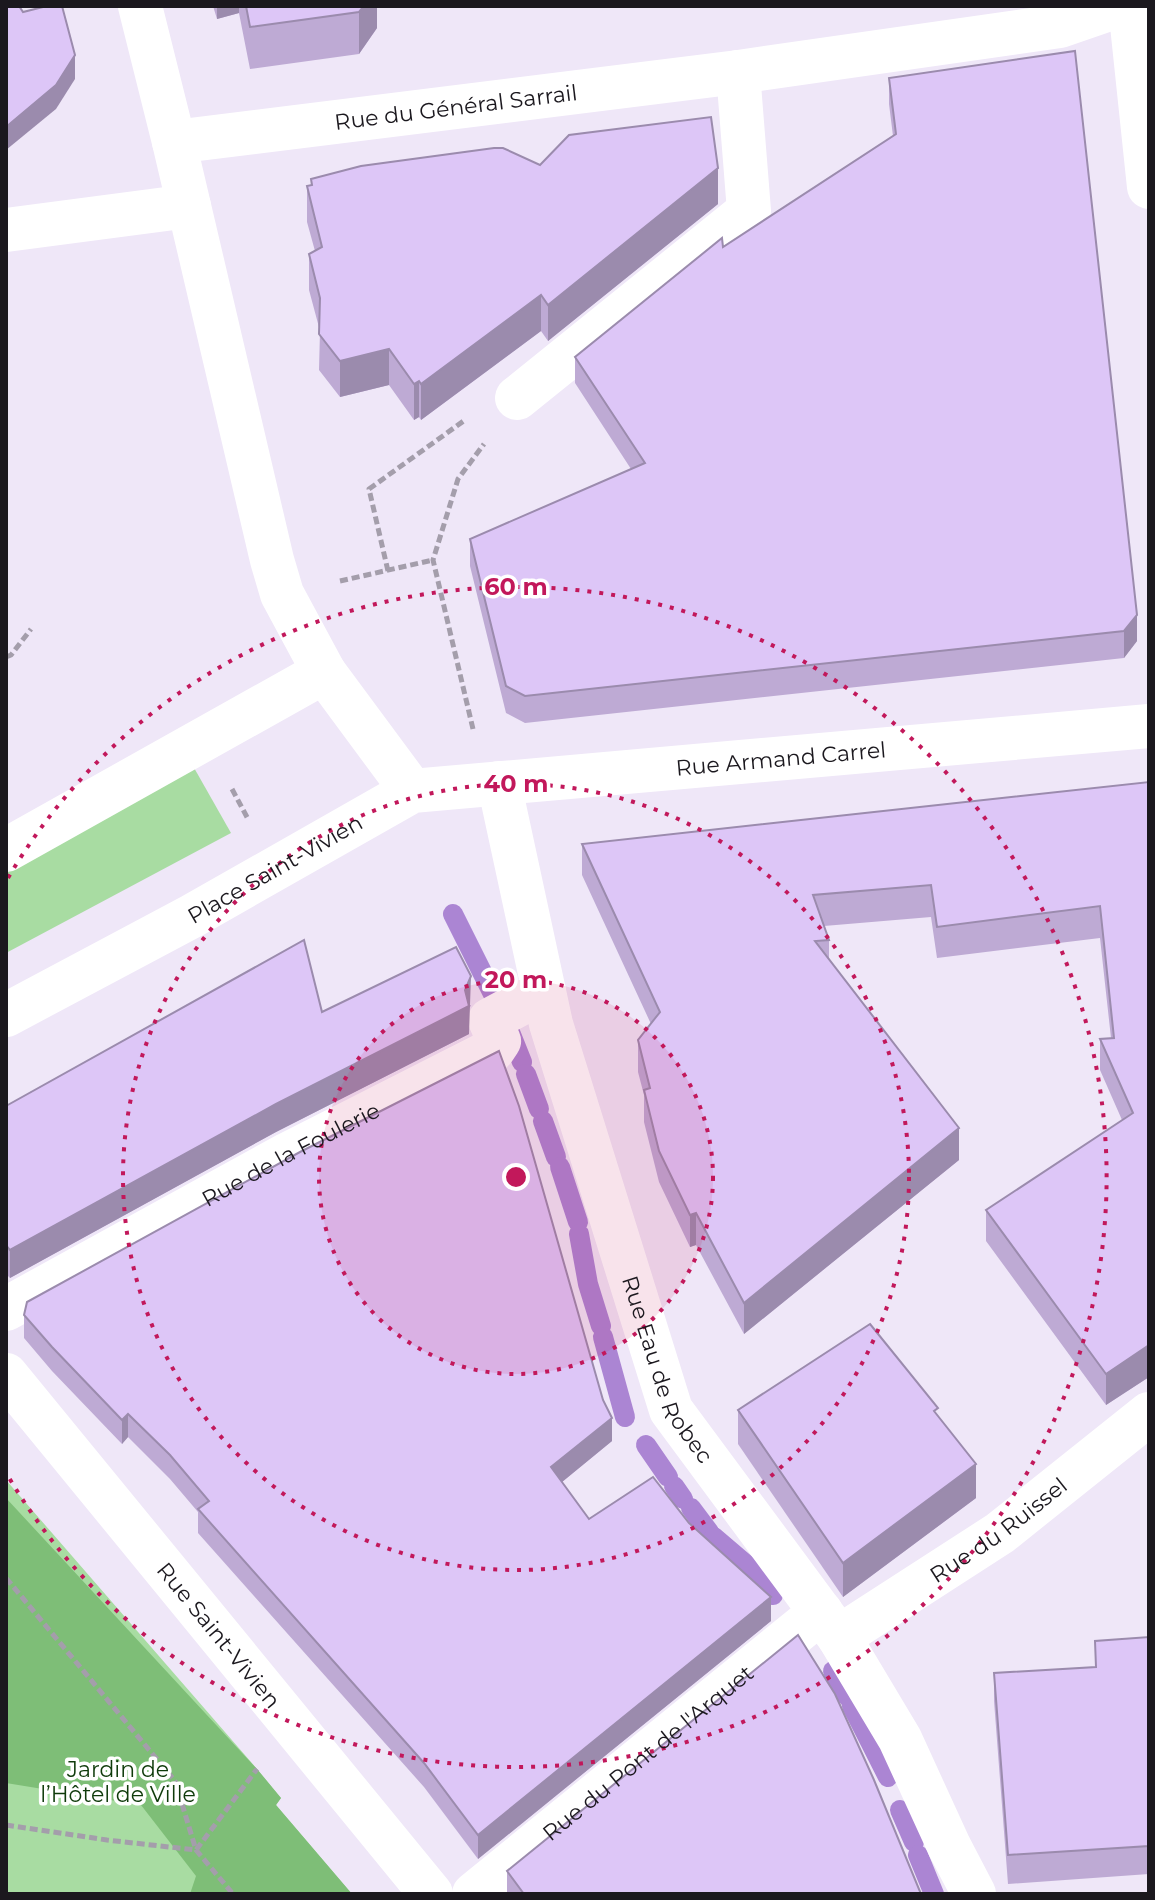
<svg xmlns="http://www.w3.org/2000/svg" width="1155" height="1900" font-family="Montserrat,sans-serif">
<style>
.green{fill:#a8dca2}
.forest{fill:#7ebe77}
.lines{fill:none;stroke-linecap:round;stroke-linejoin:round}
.stream{stroke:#ab85d3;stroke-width:20}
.path{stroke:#a49eab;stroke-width:5;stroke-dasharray:8 4;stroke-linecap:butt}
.pedestrian{stroke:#fff;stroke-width:44}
.minor{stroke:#fff;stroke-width:44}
.tertiary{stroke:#fff;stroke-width:44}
.wall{fill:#beaad4}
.shaded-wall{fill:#9b8bad}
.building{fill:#ddc6f7;stroke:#9b8bad;stroke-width:2}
.ring{fill:none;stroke:#c2185b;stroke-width:4;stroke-dasharray:4 8}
.labels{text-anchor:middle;stroke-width:7;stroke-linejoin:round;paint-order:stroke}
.street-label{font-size:22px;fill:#1b181e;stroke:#fff}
.park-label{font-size:22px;fill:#0f3b0b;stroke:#fff}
.centre{fill:#c2185b;stroke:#fff;stroke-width:4}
.ring-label{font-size:24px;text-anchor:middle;font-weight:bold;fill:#c2185b;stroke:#fff;stroke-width:7;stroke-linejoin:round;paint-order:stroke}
</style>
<rect width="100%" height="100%" fill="#efe7f8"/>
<g class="green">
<polygon points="193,766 231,833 6,953 6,868"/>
<polygon points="6,1480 257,1769 281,1798 276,1805 352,1894 6,1894"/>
</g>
<polygon class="forest" points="6,1498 257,1769 281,1798 276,1805 352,1894 190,1894 196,1876 141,1805 6,1783"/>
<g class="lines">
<g class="stream">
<polyline points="453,914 500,1008"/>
<polyline points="508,1027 522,1062"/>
<polyline points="526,1074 539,1109"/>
<polyline points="543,1121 556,1157"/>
<polyline points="560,1167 578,1222"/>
<polyline points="579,1234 588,1284 601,1326"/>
<polyline points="603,1337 625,1417"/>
<polyline points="646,1445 668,1477"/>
<polyline points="674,1486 683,1499"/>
<polyline points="691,1508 709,1532"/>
<polyline points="714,1537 755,1572 773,1595"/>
<polyline points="833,1671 848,1697"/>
<polyline points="852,1706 888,1777"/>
<polyline points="900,1810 914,1842"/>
<polyline points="918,1855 934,1894"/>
</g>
<g class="path">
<polyline points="388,571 369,489 465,420"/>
<polyline points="340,581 433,560"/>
<polyline points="6,657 11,655 31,629"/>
<polyline points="473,729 433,560 458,479 484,444"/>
<polyline points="232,789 248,819"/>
<polyline points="6,1578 175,1781 196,1850 233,1894"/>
<polyline points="6,1825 107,1840 196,1850 257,1769"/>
</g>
<g class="pedestrian">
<path id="s1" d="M499,783L551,1024L671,1410L839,1637L900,1739L949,1846L974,1894"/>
<path id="s2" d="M6,1309L288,1154L493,1050L499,1041L490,1020L544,991"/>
<path id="s3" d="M839,1637L1000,1533L1149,1414"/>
<path id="s4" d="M474,1894L821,1612"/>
</g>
<g class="minor">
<polyline points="140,6 174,142 272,560 282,594 324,672"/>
<polyline points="1130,6 1149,187"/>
<path id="s5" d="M174,142L738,72L1060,26L1118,6"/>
<polyline points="6,230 189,206"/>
<polyline points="517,398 749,211 738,72"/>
</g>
<g class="tertiary">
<polyline points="6,850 324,672 412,791"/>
<path id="s6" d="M6,1015L192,916L412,791L1149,726"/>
<path id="s7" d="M6,1375L431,1894"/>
</g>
</g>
<g class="wall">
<polygon points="213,6 377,6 377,28 359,54 250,69 239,13 217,19"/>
<polygon points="889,78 1137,641 1124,658 525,723 506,713 470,566 470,539 631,469 575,383 575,357 723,247 893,136 889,104"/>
<polygon points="540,165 718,204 548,341 541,331 421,420 419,417 414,420 389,385 340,397 319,370 320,331 309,290 309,254 315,251 307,222 307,186 311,185 311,179"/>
<polygon points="1149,782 1149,1377 1106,1405 986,1241 986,1210 1122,1120 1100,1070 1100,1039 1111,1038 1100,938 937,958 931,917 824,926 829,940 829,959 959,1160 744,1334 696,1245 690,1247 659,1182 644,1122 644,1095 638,1072 638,1040 651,1024 582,875 582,844"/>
<polygon points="471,1005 469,1009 469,1034 276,1132 10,1278 6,1274 6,1106 322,1012"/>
<polygon points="24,1315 612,1441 562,1482 589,1519 689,1523 771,1621 478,1859 424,1787 198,1533 198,1512 170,1479 128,1437 122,1444 52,1371 24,1338"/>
<polygon points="738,1410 938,1416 976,1498 843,1597 738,1444"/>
<polygon points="1149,1637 1149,1874 1008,1884 994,1701 994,1673 1095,1667"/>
<polygon points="507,1871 921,1894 507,1894"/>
</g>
<g class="shaded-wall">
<polygon points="217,6 239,6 239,13 217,19"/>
<polygon points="364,6 377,6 377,28 359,54 359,12"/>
<polygon points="75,55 75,79 56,109 6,150 6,127"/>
<polygon points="718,168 718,204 548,341 548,305"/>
<polygon points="541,295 541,331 421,420 421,384"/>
<polygon points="389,349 389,385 340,397 340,361"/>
<polygon points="419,381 419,417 414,420 414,384"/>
<polygon points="1137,615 1137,641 1124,658 1124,631"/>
<polygon points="471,976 469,1034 276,1132 10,1278 10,1250 465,990"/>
<polygon points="959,1128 959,1160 744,1334 744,1303"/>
<polygon points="696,1213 696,1245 690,1247 690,1215"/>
<polygon points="1149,1345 1149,1377 1106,1405 1106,1374"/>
<polygon points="128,1414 128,1437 122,1444 122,1420"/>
<polygon points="612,1418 612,1441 551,1491 551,1467"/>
<polygon points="976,1464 976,1498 843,1597 843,1563"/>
<polygon points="771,1597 771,1621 478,1859 478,1835"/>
</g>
<g class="building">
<polygon points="6,6 19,6 23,12 47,6 62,6 75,55 56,85 6,127"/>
<polygon points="246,6 364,6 359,12 250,27"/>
<polygon points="1075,51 1137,615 1124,631 525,696 506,686 470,539 645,463 575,357 722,238 723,247 896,134 889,78"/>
<polygon points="711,117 718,168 548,305 541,295 421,384 419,381 414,384 389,349 340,361 319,334 320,298 309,254 322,247 307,186 312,185 311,179 361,166 494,148 503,148 540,165 569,135"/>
<polygon points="1149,782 1149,1345 1106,1374 986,1210 1133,1113 1100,1039 1114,1038 1100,906 937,927 931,885 813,895 829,940 815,941 959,1128 744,1303 696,1213 690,1215 659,1151 644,1090 650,1088 638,1040 660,1012 582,844"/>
<polygon points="304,940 322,1012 456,947 471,976 465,990 469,1006 276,1104 10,1250 6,1245 6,1106"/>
<polygon points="499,1051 519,1106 603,1400 612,1418 551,1467 589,1519 653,1477 689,1523 771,1597 478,1835 424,1763 198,1509 209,1501 170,1455 128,1414 122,1420 52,1347 24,1315 27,1302 300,1152"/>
<polygon points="870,1324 938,1408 934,1411 976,1464 843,1563 738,1410"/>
<polygon points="798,1635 835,1694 874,1780 921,1894 524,1894 507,1871"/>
<polygon points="1149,1637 1149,1846 1008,1855 994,1673 1096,1667 1095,1641"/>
</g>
<circle cx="516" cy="1177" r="197" fill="#c2185b" fill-opacity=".12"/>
<g class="ring">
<circle cx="516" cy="1177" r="197"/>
<circle cx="516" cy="1177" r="393"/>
<path d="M8 878A590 590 0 1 1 8 1476"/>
</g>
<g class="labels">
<g class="street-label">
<text dy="8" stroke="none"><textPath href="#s5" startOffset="284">Rue du Général Sarrail</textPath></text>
<text dy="8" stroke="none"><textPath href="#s6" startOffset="834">Rue Armand Carrel</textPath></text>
<text dy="8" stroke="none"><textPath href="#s6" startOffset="306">Place Saint-Vivien</textPath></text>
<text dy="8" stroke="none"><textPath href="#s2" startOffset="324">Rue de la Foulerie</textPath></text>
<text dy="8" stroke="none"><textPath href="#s1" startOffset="612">Rue Eau de Robec</textPath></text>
<text dy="8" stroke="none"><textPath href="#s3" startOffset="192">Rue du Ruissel</textPath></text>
<text dy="8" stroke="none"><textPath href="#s7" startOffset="336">Rue Saint-Vivien</textPath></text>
<text dy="8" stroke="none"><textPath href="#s4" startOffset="224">Rue du Pont de l'Arquet</textPath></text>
</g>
<g class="park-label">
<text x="118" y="1777">Jardin de<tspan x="118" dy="25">l’Hôtel de Ville</tspan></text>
</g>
</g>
<circle cx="516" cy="1177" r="12" class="centre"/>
<g class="ring-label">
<text x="516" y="595">60 m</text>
<text x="516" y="792">40 m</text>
<text x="516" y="988">20 m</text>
</g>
<rect width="1155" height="1900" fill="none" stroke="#1b181e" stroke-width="16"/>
</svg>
